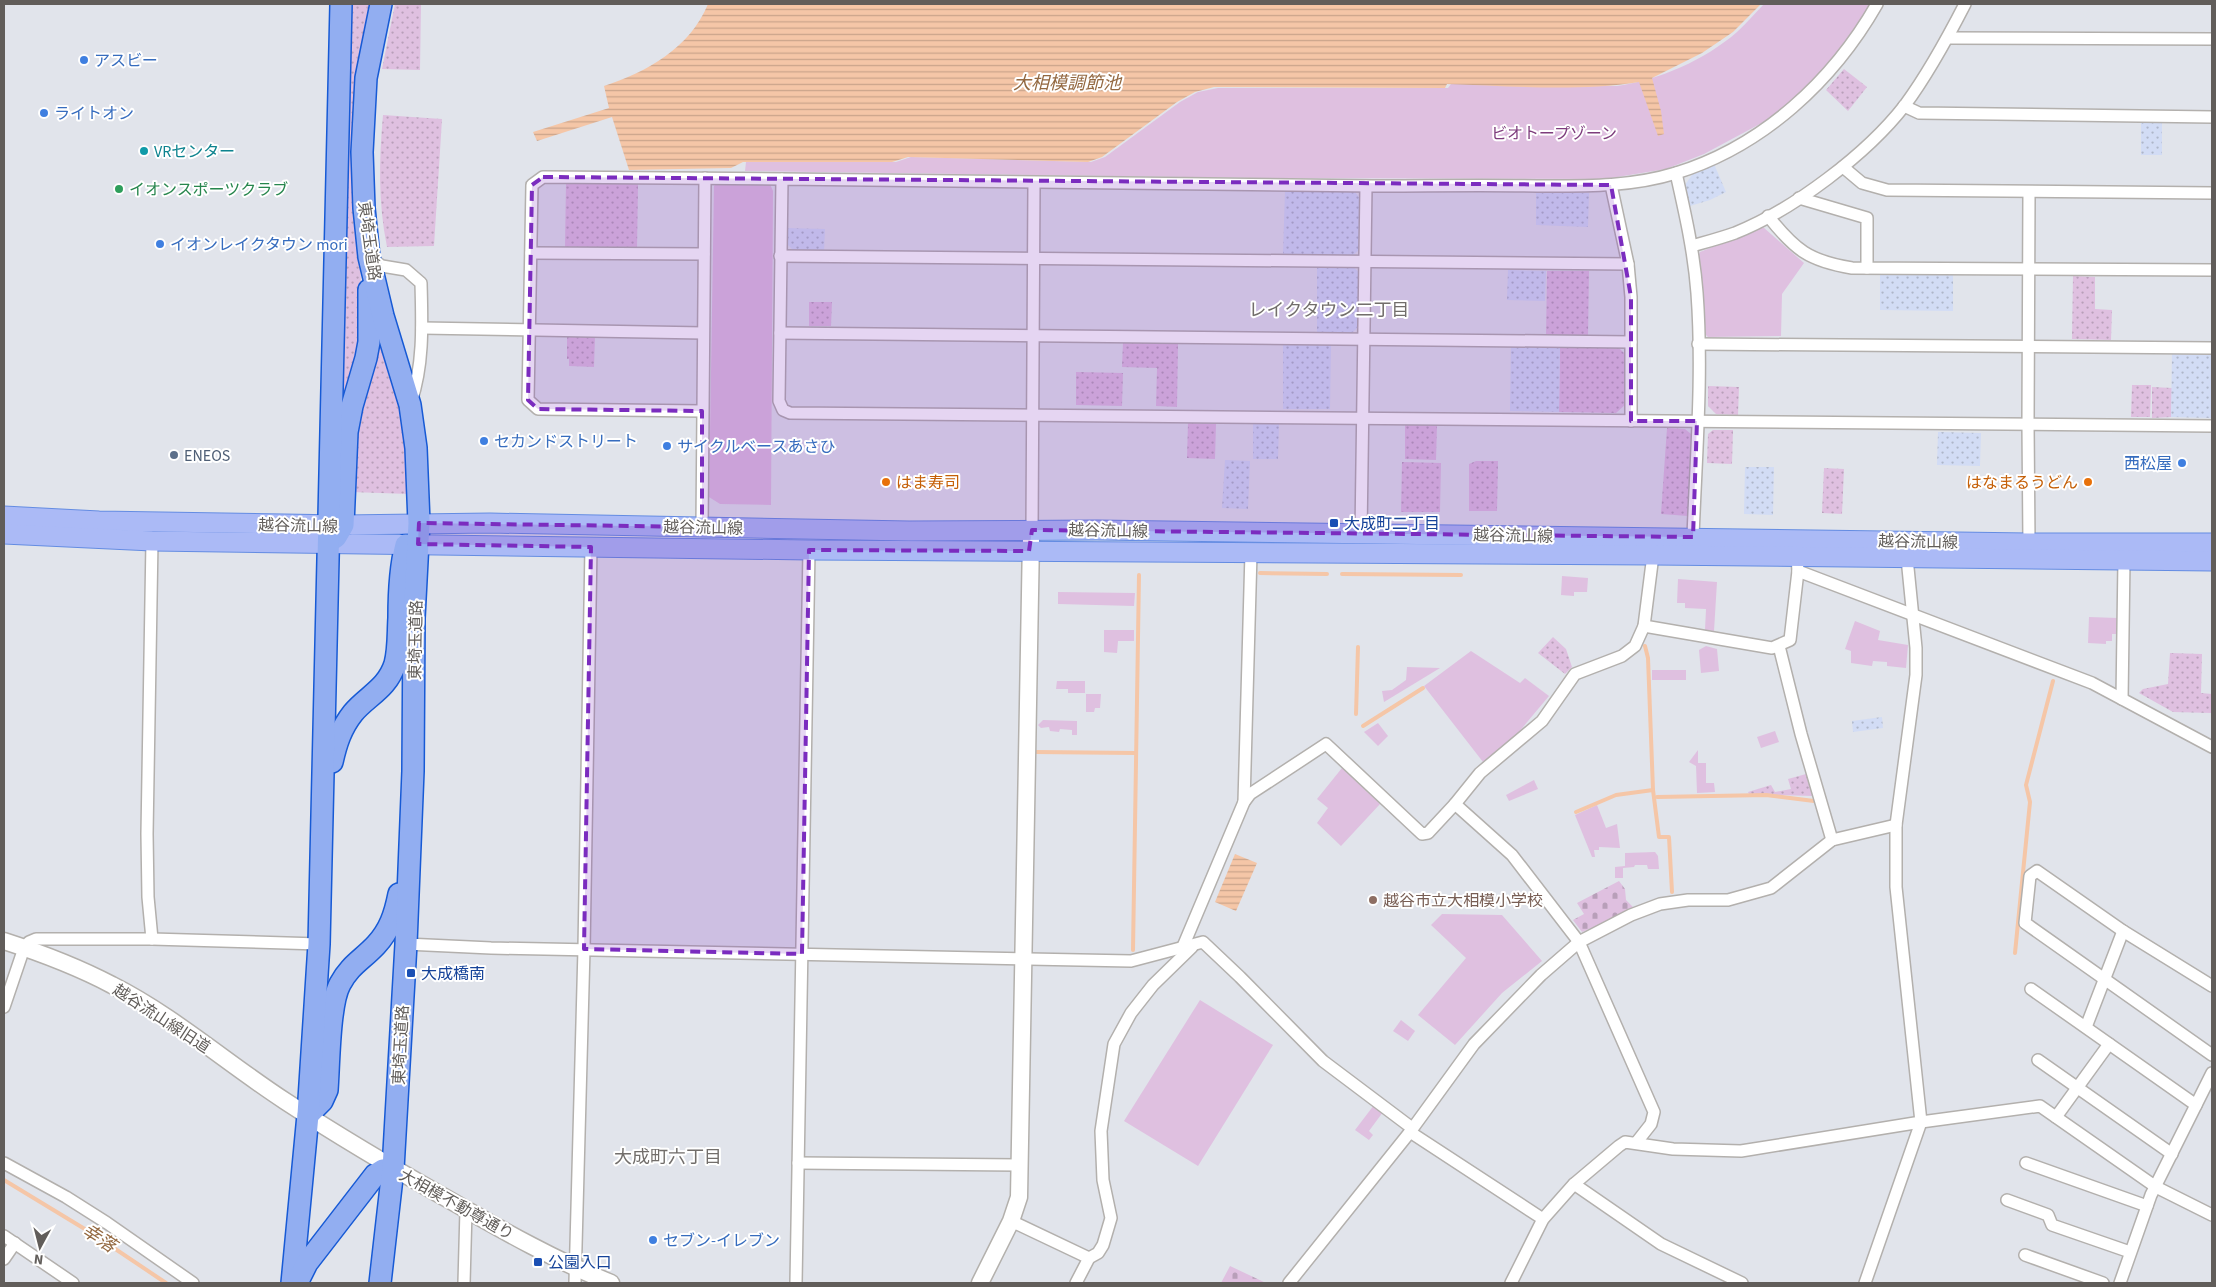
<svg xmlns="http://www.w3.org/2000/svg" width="2216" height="1287" font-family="'Source Sans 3','Noto Sans JP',sans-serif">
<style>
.grass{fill:url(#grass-dots)}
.sand{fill:url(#sand-dots)}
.cemetery{fill:url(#cemetery-stones)}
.green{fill:#dfc0e0}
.water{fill:url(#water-rules)}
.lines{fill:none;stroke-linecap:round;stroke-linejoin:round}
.stream{stroke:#f5c6a7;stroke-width:4}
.street-casing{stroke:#b3b0ad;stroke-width:14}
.secondary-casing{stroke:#b3b0ac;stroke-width:19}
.primary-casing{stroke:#648ce2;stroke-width:21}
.highway-casing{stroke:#175ad5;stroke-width:24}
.street{stroke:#fff;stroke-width:11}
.secondary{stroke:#fff;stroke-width:16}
.primary{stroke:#abbaf6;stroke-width:19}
.highway{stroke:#92aef1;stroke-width:21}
.marked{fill:#7b2cbf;fill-opacity:0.2;stroke:#7b2cbf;stroke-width:4;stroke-dasharray:10 6;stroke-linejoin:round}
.shop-dot{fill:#3f7fe0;stroke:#fff;stroke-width:2}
.culture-dot{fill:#0f9aa8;stroke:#fff;stroke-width:2}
.leisure-dot{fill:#2e9e5b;stroke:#fff;stroke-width:2}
.service-dot{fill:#5c6f8a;stroke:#fff;stroke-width:2}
.food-dot{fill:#e8710a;stroke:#fff;stroke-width:2}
.transit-dot{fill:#1a4fb4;stroke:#fff;stroke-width:2}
.education-dot{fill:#8d6e63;stroke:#fff;stroke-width:2}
.labels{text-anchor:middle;stroke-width:4;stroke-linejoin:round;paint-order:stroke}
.shop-label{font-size:16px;fill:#366cbe;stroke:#fff;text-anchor:start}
.park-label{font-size:16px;fill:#7d3c7c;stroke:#fff}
.culture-label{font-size:16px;fill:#0d838f;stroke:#fff;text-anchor:start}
.leisure-label{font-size:16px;fill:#27864d;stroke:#fff;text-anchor:start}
.street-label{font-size:16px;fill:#615d5a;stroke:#fff}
.service-label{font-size:16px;fill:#4e5e75;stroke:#fff;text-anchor:start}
.food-label{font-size:16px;fill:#c56008;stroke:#fff;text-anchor:start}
.transit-label{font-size:16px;fill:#164399;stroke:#fff;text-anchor:start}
.education-label{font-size:16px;fill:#785e54;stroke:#fff;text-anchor:start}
.water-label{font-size:18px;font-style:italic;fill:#946941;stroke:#fff}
.neighbourhood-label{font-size:18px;fill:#726e6b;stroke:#fff}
</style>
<defs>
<pattern id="grass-dots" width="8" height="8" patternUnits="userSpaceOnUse" patternTransform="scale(1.25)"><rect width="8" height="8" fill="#dfc0e0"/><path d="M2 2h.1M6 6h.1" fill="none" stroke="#b89fb9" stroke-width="1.8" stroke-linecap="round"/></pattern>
<pattern id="sand-dots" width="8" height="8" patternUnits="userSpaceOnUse" patternTransform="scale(1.25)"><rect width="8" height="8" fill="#d2dcf5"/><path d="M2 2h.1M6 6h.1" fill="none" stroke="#aeb6c9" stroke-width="1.8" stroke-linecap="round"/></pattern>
<pattern id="cemetery-stones" width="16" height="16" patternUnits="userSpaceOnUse" patternTransform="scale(1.25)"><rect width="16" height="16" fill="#dfc0e0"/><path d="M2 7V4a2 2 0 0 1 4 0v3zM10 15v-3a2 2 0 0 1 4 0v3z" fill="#b89fb9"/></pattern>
<pattern id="water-rules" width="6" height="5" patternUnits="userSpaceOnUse" patternTransform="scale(1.25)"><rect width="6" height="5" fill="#f5c6a7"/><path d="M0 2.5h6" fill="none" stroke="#caa48b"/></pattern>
</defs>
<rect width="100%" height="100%" fill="#e1e4eb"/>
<g class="grass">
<polygon points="347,4 374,4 360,237 362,343 341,431"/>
<polygon points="395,4 421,4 420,70 382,69"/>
<polygon points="1844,69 1867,87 1848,111 1826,90"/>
<path d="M383,115L442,119L434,246L387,247C378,203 379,160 383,115Z"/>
<polygon points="566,183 638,184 637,248 565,247"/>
<polygon points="1547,271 1589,271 1588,336 1546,335"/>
<polygon points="2073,276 2095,277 2095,309 2112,310 2111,340 2072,339"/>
<polygon points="809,302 832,302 831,326 809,326"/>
<polygon points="375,314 387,348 408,441 409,494 351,492 353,438"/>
<polygon points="567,336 595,337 594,367 569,366 569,359 567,359"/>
<polygon points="1123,342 1178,343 1177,407 1156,406 1157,368 1122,367"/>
<polygon points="1560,347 1619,348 1626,355 1626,404 1616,413 1559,412"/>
<polygon points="1076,372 1123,373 1122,406 1076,405"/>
<polygon points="2132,385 2151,385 2150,417 2131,417"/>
<polygon points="1708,386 1739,387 1738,415 1716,414 1708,406"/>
<polygon points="2152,387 2172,388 2171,417 2152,418"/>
<polygon points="1188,423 1216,424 1215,459 1187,458"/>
<polygon points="1405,425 1437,425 1436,460 1405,459"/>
<polygon points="1667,428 1685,429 1691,434 1688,516 1661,514"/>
<polygon points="1713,430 1733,430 1732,464 1707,463 1708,434"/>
<polygon points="1476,461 1498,461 1497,511 1469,511 1469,464"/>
<polygon points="1402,462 1441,463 1440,512 1401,512"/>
<polygon points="1824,468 1844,469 1842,514 1822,513"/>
<polygon points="1553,637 1566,649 1572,667 1565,674 1538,653"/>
<polygon points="2170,653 2202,654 2201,693 2212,694 2212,713 2173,712 2139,693 2143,689 2168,684"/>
<polygon points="1806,774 1814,796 1749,794 1748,792 1771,785 1775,792 1791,789 1788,779"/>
</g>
<g class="sand">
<rect x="2141" y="122" width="21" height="33"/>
<polygon points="1714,164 1726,192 1710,200 1690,206 1685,185 1694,172"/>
<polygon points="1285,190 1355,192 1361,200 1360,249 1352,256 1283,254"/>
<polygon points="1536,192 1589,193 1588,227 1536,225"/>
<polygon points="785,228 825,229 824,251 793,250 785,242"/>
<polygon points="1317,267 1353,267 1361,274 1360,325 1351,334 1317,333"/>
<polygon points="1508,270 1546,271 1545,301 1507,300"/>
<polygon points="1880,273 1953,274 1953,311 1880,310"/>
<polygon points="1283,345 1331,345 1330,409 1283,409"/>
<polygon points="1511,346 1560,347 1559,412 1510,411"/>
<polygon points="2172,354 2212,355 2212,418 2171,417"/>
<polygon points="1253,424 1279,424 1278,459 1253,459"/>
<polygon points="1938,432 1981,433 1980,466 1937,465"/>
<polygon points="1225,460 1250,461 1248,509 1222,508"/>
<polygon points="1745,467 1774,467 1773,515 1744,514"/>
<polygon points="1882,717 1883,728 1853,732 1852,721"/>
</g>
<g class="cemetery">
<polygon points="1619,881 1625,889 1626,900 1635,909 1582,932 1573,920 1584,914 1577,903"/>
<polygon points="1230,1266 1266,1283 1221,1283"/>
</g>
<g class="green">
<path d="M1764,4H1872L1842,50L1814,81L1771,118L1704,154L1666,169L1605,179L1261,178L745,171L746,162H896L911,157L1091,162L1105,157L1180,102L1198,92L1218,88H1448L1451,84L1617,86C1659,80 1705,60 1737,32C1747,23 1755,13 1764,4Z"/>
<polygon points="716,184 770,184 773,191 771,505 720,504 709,497 714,186"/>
<polygon points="1763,227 1804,263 1782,294 1781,336 1708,337 1703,332 1698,258 1700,252"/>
<polygon points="1562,576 1588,578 1587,592 1574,592 1574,596 1561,595"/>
<polygon points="1678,579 1717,582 1714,631 1705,630 1706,609 1685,608 1685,603 1677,603"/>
<polygon points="1058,592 1135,593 1134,606 1058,604"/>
<polygon points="2089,617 2118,618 2117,634 2112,634 2112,641 2106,641 2106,644 2088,643"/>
<polygon points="1855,621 1880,631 1878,640 1908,645 1906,668 1887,666 1887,662 1873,661 1872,666 1851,663 1851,651 1845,649"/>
<polygon points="1104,630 1134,630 1134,641 1118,641 1117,653 1104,652"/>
<polygon points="1706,646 1717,649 1719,671 1701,673 1699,650"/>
<polygon points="1471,651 1520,683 1525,678 1549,696 1513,739 1483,762 1424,686"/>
<polygon points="1407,667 1440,668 1384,702 1382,691 1392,690 1406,680"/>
<rect x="1652" y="670" width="34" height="10"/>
<polygon points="1057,681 1085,681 1085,693 1068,693 1068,689 1056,689"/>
<polygon points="1086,694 1101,694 1100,708 1095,708 1094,712 1086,712"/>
<polygon points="1043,720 1077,721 1077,735 1072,735 1072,730 1060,729 1059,732 1050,731 1049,727 1041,728 1038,725"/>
<polygon points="1378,723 1388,736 1378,746 1364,732"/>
<polygon points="1775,731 1779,742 1761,748 1757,737"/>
<polygon points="1698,750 1698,763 1706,763 1706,783 1714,783 1715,792 1697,793 1696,766 1689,762"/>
<polygon points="1342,768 1380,804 1341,846 1317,823 1328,808 1317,799"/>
<polygon points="1534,780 1538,789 1509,801 1506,795"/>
<polygon points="1597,805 1606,828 1617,824 1620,848 1599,847 1599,850 1594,850 1595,857 1592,857 1575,815"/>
<polygon points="1655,852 1658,856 1659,869 1648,869 1647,865 1635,865 1634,867 1623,868 1623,878 1615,878 1615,867 1625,866 1625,853"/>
<polygon points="1442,914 1502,915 1542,961 1502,993 1455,1045 1418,1015 1466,958 1431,925"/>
<polygon points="1200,1000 1273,1045 1198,1166 1124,1121"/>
<polygon points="1401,1020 1415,1031 1408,1041 1393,1031"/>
<polygon points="1374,1105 1383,1112 1369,1131 1373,1135 1369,1140 1355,1130"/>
</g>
<g class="water">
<path d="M708,4H1761L1733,32L1702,53L1652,78L1661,111L1664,134L1658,136L1639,82C1576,92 1511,86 1447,84L1445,88L1214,87L1195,92L1177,102L1102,157L1088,162L908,157L892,162H743L731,168L629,170L612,117L537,141L533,132L609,108L604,86C647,72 690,48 708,4Z"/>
<polygon points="1235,854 1257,863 1236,911 1215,902"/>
</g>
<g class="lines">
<g class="stream">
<polyline points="1260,573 1327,574"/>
<polyline points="1342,574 1461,575"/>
<polyline points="1645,646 1648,658 1653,790 1659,837 1669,837 1672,892"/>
<polyline points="1356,714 1358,647"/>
<polyline points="1363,726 1423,688"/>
<polyline points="1035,752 1136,753"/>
<polyline points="1657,797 1766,795 1814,801"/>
<polyline points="1576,812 1616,795 1653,790"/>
<polyline points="1133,950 1139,575"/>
<polyline points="2015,953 2030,802 2026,785 2053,681"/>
<polyline points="4,1180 93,1234 166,1283"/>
</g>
<g class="street-casing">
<g id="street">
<path d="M1877,4C1833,81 1763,146 1676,173C1631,187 1584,186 1537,186C1482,185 1428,186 1373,186C1176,184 979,182 782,179L779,401L783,410L790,413L2212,426"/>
<polyline points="1948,38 2212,39"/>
<polyline points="1904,106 1919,113 2212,117"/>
<polyline points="1843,167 1862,183 1887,190 2212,193"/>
<path d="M1676,173C1685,213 1694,252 1697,293C1703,374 1696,456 1693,537"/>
<polyline points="1611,185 1628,264 1631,297 1631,421"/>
<polyline points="1799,198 1867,218 1867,268"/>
<path d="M1768,216C1795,250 1809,261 1852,268L2212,270"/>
<path d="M1692,246C1706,242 1721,238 1735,233C1793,210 1867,154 1905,105C1928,74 1947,39 1965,4"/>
<polyline points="531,253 704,254"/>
<polyline points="780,256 1628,264"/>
<path d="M370,258L382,266L406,270L421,283C422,322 424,364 411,402"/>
<polyline points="422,328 703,333"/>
<polyline points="780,333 1631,342"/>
<polyline points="1698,344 2212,348"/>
<polyline points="702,411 538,409 528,400 532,185 543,177 782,179"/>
<polyline points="702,527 705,178"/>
<polyline points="1032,530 1034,183"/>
<polyline points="1361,534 1366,186"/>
<polyline points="152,541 147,834 148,897 152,939"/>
<polyline points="2029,543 2028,424 2029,193"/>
<polyline points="1797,557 1798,571 2092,683 2212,747"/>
<polyline points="1644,626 1772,648 1790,640 1798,571"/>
<polyline points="1779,646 1801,734 1832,840"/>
<polyline points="2122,699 2124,560"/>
<polyline points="1244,802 1251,553"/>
<polyline points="1455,804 1480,773 1542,721 1575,674 1622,656 1635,646 1644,626 1653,555"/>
<polyline points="406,944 491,948 1131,961 1203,942 1240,977 1323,1061 1412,1128"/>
<polyline points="1182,949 1244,802 1250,794 1326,744 1422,834 1428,833 1455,804 1512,855 1579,942 1654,1112 1651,1124 1636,1143"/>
<polyline points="2212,986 2123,931 2037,871 2030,876 2025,923 2212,1055"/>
<polyline points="2031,989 2196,1105"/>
<polyline points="4,1007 24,948 29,942 36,939 152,939 319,944"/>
<polyline points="2086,1027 2123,931"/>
<polyline points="2038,1060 2172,1154"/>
<polyline points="2056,1117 2109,1044"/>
<polyline points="1410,1132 1543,1219"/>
<polyline points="4,1163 66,1197 107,1223 193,1283"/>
<polyline points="798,1163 1019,1165"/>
<polyline points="2026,1163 2147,1206"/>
<polyline points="1574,1184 1661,1244 1742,1283"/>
<polyline points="2007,1200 2048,1215 2052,1225 2130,1252"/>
<polyline points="1011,1221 1089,1258"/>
<polyline points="4,1236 73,1283"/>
<polyline points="2025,1255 2103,1283"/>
<polyline points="4,1259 15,1243"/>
<polyline points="464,1283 466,1210"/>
<polyline points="575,1283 584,949 591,547"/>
<polyline points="796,1283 809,550"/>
<polyline points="1076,1283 1089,1258 1098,1253 1103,1245 1111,1218 1103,1180 1101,1131 1114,1044 1131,1013 1153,985 1192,947"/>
<polyline points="1289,1283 1410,1132 1474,1044 1541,975 1579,942 1631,915 1660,904 1688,900 1728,900 1771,888 1832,840 1896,825"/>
<polyline points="1511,1283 1543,1219 1574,1184 1619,1146 1625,1142 1673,1149 1741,1151 1921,1122 2040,1106 2156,1187 2212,1215"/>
<polyline points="1865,1283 1921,1122 1896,887 1896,825 1916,675 1916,648 1907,558"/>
<polyline points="2120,1283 2151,1195 2212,1073"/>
</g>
</g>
<g class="secondary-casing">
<g id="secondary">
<path d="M4,941C41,953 78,967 112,985C172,1015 228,1064 285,1101C340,1137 396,1170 453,1202C505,1232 557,1261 611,1283"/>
<polyline points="980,1283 1011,1221 1019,1197 1031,539"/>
</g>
</g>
<g class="primary-casing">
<g id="primary">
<polyline points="4,516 99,521 343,525 490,523 909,531 1097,530 2029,543 2212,543"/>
<polyline points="4,534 152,541 809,550 1653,555 2212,561"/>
</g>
</g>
<g class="highway-casing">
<g id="highway">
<polyline points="329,542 336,537 343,525 347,432 352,406 366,358 369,342 369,290"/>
<path d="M332,762C336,744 341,728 353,713C367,696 387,689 395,664C399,649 398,633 399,618C399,594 400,568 406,545"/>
<path d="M308,1115L322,1101L327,1090C329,1064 329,1004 340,984C350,965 362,960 376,945C390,930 395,914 399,894"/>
<polyline points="292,1283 308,1115 319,944 341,4"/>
<polyline points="297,1283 307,1263 375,1175 383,1170 393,1169"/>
<polyline points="380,1283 393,1169 406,944 413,771 414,618 419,523 416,448 410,405 383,316 369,257 364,208 362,152 366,78 381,4"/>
</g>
</g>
<use href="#street" class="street"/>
<use href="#secondary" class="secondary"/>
<use href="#primary" class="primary"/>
<use href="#highway" class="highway"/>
</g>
<path class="marked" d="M543,177L1611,185L1631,297V421H1697L1693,537L1032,530L1029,551L809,550L802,954L584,949L591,547L418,544L419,523L702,527V411L538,409L528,400L532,185Z"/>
<g class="shop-dot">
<circle cx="84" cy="60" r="5"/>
<circle cx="44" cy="113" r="5"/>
<circle cx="160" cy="244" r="5"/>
<circle cx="484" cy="441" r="5"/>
<circle cx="667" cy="446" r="5"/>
<circle cx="2182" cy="463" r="5"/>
<circle cx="653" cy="1240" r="5"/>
</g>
<circle class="culture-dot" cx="144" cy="151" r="5"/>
<circle class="leisure-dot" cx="119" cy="189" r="5"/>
<circle class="service-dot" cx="174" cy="455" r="5"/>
<g class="food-dot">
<circle cx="886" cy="482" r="5"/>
<circle cx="2088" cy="482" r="5"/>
</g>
<g class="transit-dot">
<rect x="1329" y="518" width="10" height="10" rx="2.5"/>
<rect x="406" y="968" width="10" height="10" rx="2.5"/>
<rect x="533" y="1257" width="10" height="10" rx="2.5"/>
</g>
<circle class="education-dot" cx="1373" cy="900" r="5"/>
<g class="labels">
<g class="shop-label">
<text x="94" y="66">アスビー</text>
<text x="54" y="119">ライトオン</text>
<text x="170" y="250">イオンレイクタウン mori</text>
<text x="494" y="447">セカンドストリート</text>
<text x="677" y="452">サイクルベースあさひ</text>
<text x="2172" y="469" text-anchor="end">西松屋</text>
<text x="663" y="1246">セブン-イレブン</text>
</g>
<g class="park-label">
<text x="1554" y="139">ビオトープゾーン</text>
</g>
<g class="culture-label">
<text x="154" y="157">VRセンター</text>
</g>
<g class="leisure-label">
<text x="129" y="195">イオンスポーツクラブ</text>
</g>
<g class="street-label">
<text transform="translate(370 241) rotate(82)" y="6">東埼玉道路</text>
<text transform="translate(298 525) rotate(1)" y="6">越谷流山線</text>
<text transform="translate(703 527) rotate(1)" y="6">越谷流山線</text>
<text transform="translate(1108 530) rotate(1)" y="6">越谷流山線</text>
<text transform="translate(1513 535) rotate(1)" y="6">越谷流山線</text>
<text transform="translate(1918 541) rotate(1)" y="6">越谷流山線</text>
<text transform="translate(415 640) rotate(-89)" y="6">東埼玉道路</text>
<text transform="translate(162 1018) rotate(33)" y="6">越谷流山線旧道</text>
<text transform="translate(400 1045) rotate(-87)" y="6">東埼玉道路</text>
<text transform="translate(457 1204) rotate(29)" y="6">大相模不動尊通り</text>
</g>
<g class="service-label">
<text x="184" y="461">ENEOS</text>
</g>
<g class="food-label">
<text x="896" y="488">はま寿司</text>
<text x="2078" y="488" text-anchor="end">はなまるうどん</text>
</g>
<g class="transit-label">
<text x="1344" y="529">大成町二丁目</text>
<text x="421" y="979">大成橋南</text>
<text x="548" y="1268">公園入口</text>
</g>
<g class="education-label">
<text x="1383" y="906">越谷市立大相模小学校</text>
</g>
<g class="water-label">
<text x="1067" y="89">大相模調節池</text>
<text transform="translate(99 1238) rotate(33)" y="6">幸落</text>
</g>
<g class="neighbourhood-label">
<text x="1329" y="316">レイクタウン二丁目</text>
<text x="668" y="1163">大成町六丁目</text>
</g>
</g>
<rect width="2216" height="1287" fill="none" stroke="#615d5a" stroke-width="10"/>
<g transform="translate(40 1247) rotate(187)" stroke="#ffffff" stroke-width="4" paint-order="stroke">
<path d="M0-4L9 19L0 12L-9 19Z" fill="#615d5a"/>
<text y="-8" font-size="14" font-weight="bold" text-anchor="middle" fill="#615d5a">N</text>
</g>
</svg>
